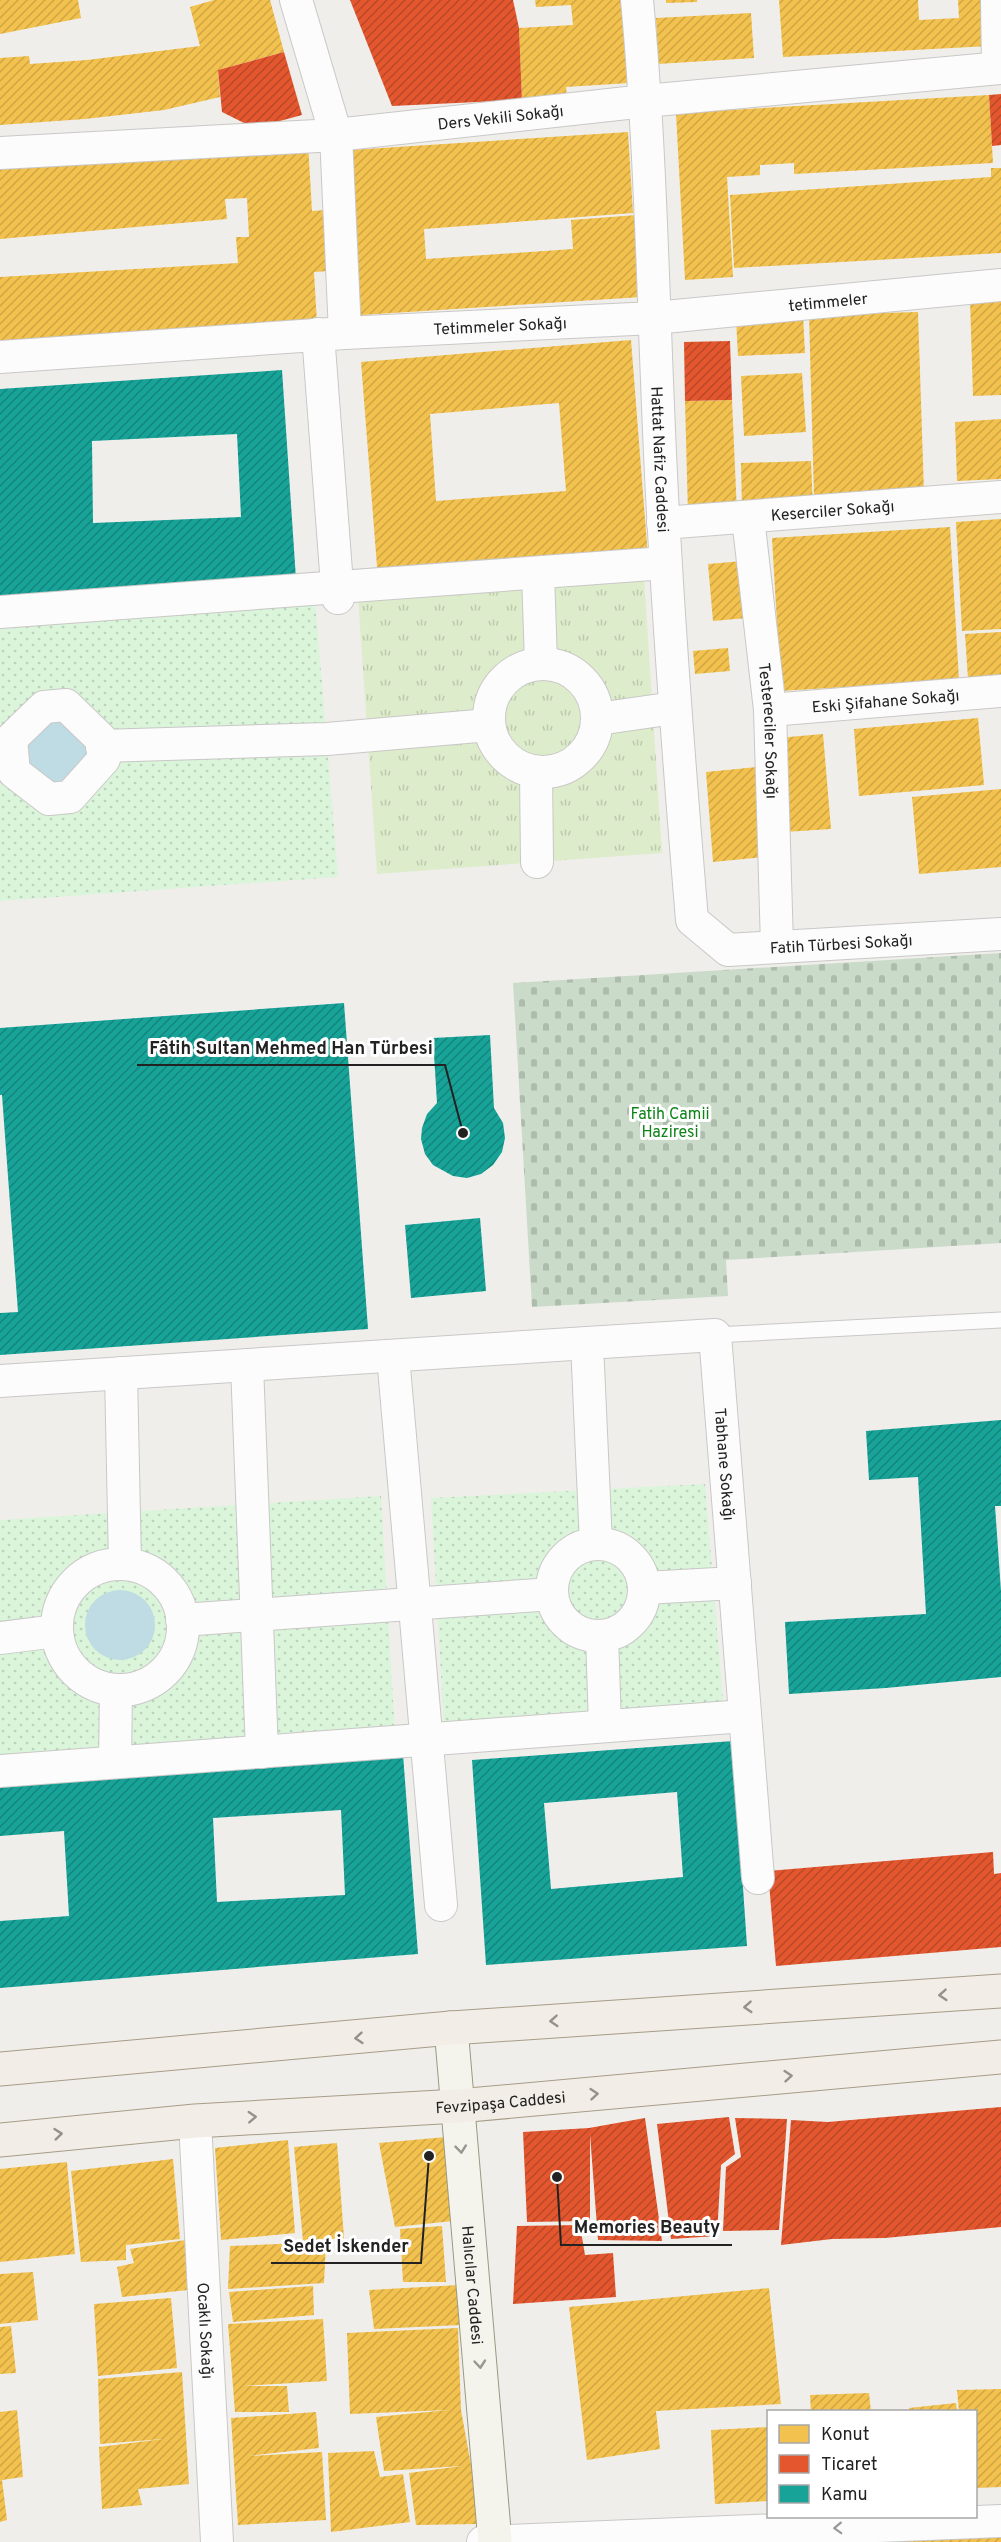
<svg xmlns="http://www.w3.org/2000/svg" width="1001" height="2542" font-family="Overpass,sans-serif">
<style>
.grass{fill:url(#grass-tufts)}
.cemetery{fill:url(#cemetery-stones)}
.park{fill:url(#park-dots)}
.water{fill:#bfdbe3}
.homes{fill:url(#homes-hatch);fill-rule:evenodd}
.shops{fill:url(#shops-hatch)}
.public{fill:url(#public-hatch);fill-rule:evenodd}
.lines{fill:none;stroke-linecap:round;stroke-linejoin:round}
.lane-casing{stroke:#c9c8c7;stroke-width:17}
.street-casing{stroke:#c9c8c7;stroke-width:34}
.secondary-casing{stroke:#999a82;stroke-width:35}
.primary-casing{stroke:#a79c86;stroke-width:35}
.lane{stroke:#fdfcfc;stroke-width:15}
.street{stroke:#fdfcfc;stroke-width:32}
.secondary{stroke:#f4f4ed;stroke-width:33}
.primary{stroke:#f3ede7;stroke-width:33}
.oneway{stroke:#95928e}
.oneway2{stroke:#969692}
.oneway3{stroke:#9a9a9a}
.labels{text-anchor:middle;stroke-width:6;stroke-linejoin:round;paint-order:stroke}
.street-label{font-size:16px;fill:#222;stroke:#fff}
.park-label{font-size:16px;fill:#0c8416;stroke:#fff}
.leader{fill:none;stroke:#222;stroke-width:2}
.callout-dot{fill:#222;stroke:#fff;stroke-width:2}
.callout-label{font-size:18px;text-anchor:middle;font-weight:bold;fill:#222;stroke:#fff;stroke-width:6;stroke-linejoin:round;paint-order:stroke}
</style>
<defs>
<pattern id="grass-tufts" width="24" height="20" patternUnits="userSpaceOnUse" patternTransform="scale(1.5)"><rect width="24" height="20" fill="#ddeccb"/><path d="M3 7l-1-3M5 7V3M7 7l1-3M15 17l-1-3M17 17v-4M19 17l1-3" fill="none" stroke="#bdcaae"/></pattern>
<pattern id="cemetery-stones" width="16" height="16" patternUnits="userSpaceOnUse" patternTransform="scale(1.5)"><rect width="16" height="16" fill="#cadbca"/><path d="M2 7V4a2 2 0 0 1 4 0v3zM10 15v-3a2 2 0 0 1 4 0v3z" fill="#adbcad"/></pattern>
<pattern id="park-dots" width="8" height="8" patternUnits="userSpaceOnUse" patternTransform="scale(1.5)"><rect width="8" height="8" fill="#daf5da"/><path d="M2 2h.1M6 6h.1" fill="none" stroke="#bbd2bb" stroke-width="1.8" stroke-linecap="round"/></pattern>
<pattern id="homes-hatch" width="6" height="6" patternUnits="userSpaceOnUse" patternTransform="scale(1.5)"><rect width="6" height="6" fill="#f2c14e"/><path d="M-1 1l2-2M0 6l6-6M5 7l2-2" fill="none" stroke="#cfa644"/></pattern>
<pattern id="shops-hatch" width="6" height="6" patternUnits="userSpaceOnUse" patternTransform="scale(1.5)"><rect width="6" height="6" fill="#e4572e"/><path d="M-1 1l2-2M0 6l6-6M5 7l2-2" fill="none" stroke="#b84827"/></pattern>
<pattern id="public-hatch" width="6" height="6" patternUnits="userSpaceOnUse" patternTransform="scale(1.5)"><rect width="6" height="6" fill="#17a398"/><path d="M-1 1l2-2M0 6l6-6M5 7l2-2" fill="none" stroke="#14847c"/></pattern>
</defs>
<rect width="100%" height="100%" fill="#f0eeeb"/>
<polygon class="grass" points="644,577 662,853 377,874 358,597"/>
<polygon class="cemetery" points="1001,953 1001,1243 726,1260 728,1296 532,1307 513,983"/>
<g class="park">
<polygon points="315,600 338,877 0,901 0,623"/>
<polygon points="705,1484 724,1713 444,1729 431,1498"/>
<polygon points="381,1496 395,1733 0,1756 0,1520"/>
</g>
<g class="water">
<polygon points="57,720 70,723 93,752 48,796 18,749 32,727"/>
<circle cx="120" cy="1625" r="35"/>
</g>
<g class="homes">
<polygon points="0,0 78,0 81,18 0,34"/>
<polygon points="214,0 270,0 284,52 218,70 220,97 164,110 85,119 0,125 0,58 29,56 30,64 87,60 200,46 190,7"/>
<polygon points="535,0 624,0 629,83 566,87 567,98 522,100 519,28 573,25 571,5 536,7"/>
<polygon points="666,0 697,0 697,2 666,3"/>
<polygon points="779,0 918,0 919,20 959,18 958,0 988,0 989,46 783,57"/>
<polygon points="751,13 754,58 658,64 656,18"/>
<polygon points="989,95 993,163 794,174 794,163 760,165 760,175 727,177 733,277 685,280 676,113"/>
<polygon points="628,132 633,213 424,229 426,259 573,249 571,220 637,215 642,297 361,315 351,150"/>
<polygon points="308,143 312,211 325,210 329,271 314,272 317,323 0,342 0,277 238,263 236,237 249,237 247,198 225,199 227,219 0,239 0,166"/>
<polygon points="991,168 1001,168 1001,253 734,268 730,195 991,177"/>
<polygon points="1001,298 1001,395 973,396 970,300"/>
<polygon points="918,312 924,493 814,497 809,315"/>
<polygon points="803,315 805,353 738,356 736,319"/>
<path d="M631,340L648,557L378,579L361,362ZM559,403L566,491L436,501L430,414Z"/>
<polygon points="802,373 806,432 744,436 741,376"/>
<polygon points="732,400 737,513 688,514 685,401"/>
<polygon points="1001,419 1001,479 957,481 955,422"/>
<polygon points="811,461 813,508 742,510 741,463"/>
<polygon points="1001,519 1001,629 962,631 956,522"/>
<polygon points="950,527 959,680 781,691 772,538"/>
<polygon points="743,561 747,618 713,621 708,564"/>
<polygon points="1001,632 1001,676 968,679 965,634"/>
<polygon points="728,648 730,671 695,674 693,651"/>
<polygon points="978,718 984,785 859,796 854,729"/>
<polygon points="823,734 831,829 785,832 777,738"/>
<polygon points="757,767 764,857 713,862 706,772"/>
<polygon points="1001,789 1001,867 919,874 912,797"/>
<polygon points="446,2137 453,2221 395,2227 379,2143"/>
<polygon points="288,2140 295,2233 221,2240 215,2148"/>
<polygon points="337,2143 344,2238 303,2241 294,2147"/>
<polygon points="173,2159 180,2239 126,2245 126,2260 81,2262 71,2171"/>
<polygon points="67,2162 75,2254 0,2262 0,2169"/>
<polygon points="442,2226 446,2282 403,2282 400,2229"/>
<polygon points="185,2240 188,2290 122,2297 117,2267 134,2263 130,2249"/>
<polygon points="326,2242 324,2283 228,2289 230,2246"/>
<polygon points="33,2272 38,2320 0,2324 0,2274"/>
<polygon points="459,2285 461,2325 374,2329 369,2290"/>
<polygon points="313,2286 314,2315 233,2322 229,2292"/>
<polygon points="769,2288 781,2404 656,2411 660,2449 587,2460 569,2307"/>
<polygon points="171,2298 177,2368 98,2376 94,2304"/>
<polygon points="323,2319 327,2381 243,2386 287,2386 289,2412 235,2412 228,2324"/>
<polygon points="11,2326 16,2373 0,2374 0,2327"/>
<polygon points="458,2328 461,2410 471,2465 478,2524 416,2525 409,2473 462,2466 384,2471 376,2417 448,2410 350,2414 347,2333"/>
<polygon points="182,2372 189,2484 138,2489 142,2505 102,2509 99,2447 163,2439 100,2444 98,2379"/>
<polygon points="1001,2389 1001,2487 976,2488 976,2412 959,2412 957,2390"/>
<polygon points="869,2393 871,2412 811,2412 810,2395"/>
<polygon points="956,2403 957,2412 909,2412 909,2408"/>
<polygon points="17,2410 23,2477 2,2480 7,2520 0,2522 0,2412"/>
<polygon points="316,2412 319,2448 248,2456 322,2452 326,2520 238,2525 231,2418"/>
<polygon points="768,2427 768,2501 715,2504 711,2430"/>
<polygon points="374,2451 380,2477 403,2474 410,2522 331,2532 328,2453"/>
<polygon points="1001,2534 1001,2542 896,2542 896,2540"/>
</g>
<g class="shops">
<polygon points="350,0 513,0 519,28 522,100 392,106"/>
<polygon points="284,52 302,115 254,128 222,112 218,70"/>
<polygon points="1001,94 1001,145 992,146 989,95"/>
<polygon points="730,341 732,400 685,401 684,342"/>
<polygon points="993,1852 994,1874 1001,1873 1001,1947 776,1966 768,1871"/>
<polygon points="1001,2107 1001,2227 885,2238 832,2239 781,2245 791,2120 828,2122"/>
<polygon points="729,2117 735,2154 721,2165 717,2236 671,2239 657,2124"/>
<polygon points="645,2118 662,2241 598,2240 590,2134 590,2221 527,2222 523,2132 589,2128"/>
<polygon points="735,2118 787,2119 779,2230 723,2231 726,2167 741,2157"/>
<polygon points="580,2225 585,2255 613,2253 616,2297 513,2304 517,2226"/>
</g>
<g class="public">
<path d="M282,370L296,579L0,600V389ZM237,434L241,517L93,523L92,441Z"/>
<polygon points="344,1003 368,1329 0,1355 0,1313 18,1312 2,1095 0,1095 0,1028"/>
<polygon points="490,1035 494,1108 503,1123 505,1138 502,1152 493,1165 481,1174 467,1178 453,1176 433,1165 425,1154 421,1139 422,1128 427,1114 437,1103 433,1038"/>
<polygon points="480,1218 486,1291 411,1298 405,1225"/>
<polygon points="1001,1420 1001,1506 995,1506 1001,1591 1001,1677 886,1688 789,1694 785,1622 926,1614 918,1477 869,1480 866,1431"/>
<path d="M733,1741L747,1946L486,1965L472,1760ZM677,1792L683,1877L551,1889L544,1803Z"/>
<path d="M403,1754L418,1954L0,1988V1921L69,1916L64,1831L0,1836V1786ZM341,1810L345,1895L217,1902L213,1818Z"/>
</g>
<g class="lines">
<g class="lane-casing">
<polyline id="lane" points="715,1335 1001,1320"/>
</g>
<g class="street-casing">
<g id="street">
<polyline points="296,0 336,135 345,333"/>
<path id="s1" d="M637,0C651,150 653,302 660,453C667,609 679,764 692,920L728,950L1001,934"/>
<polyline points="997,0 998,68"/>
<path id="s2" d="M0,153L336,135L645,101L1001,68"/>
<polyline points="318,334 338,598"/>
<path id="s3" d="M0,357L345,333L654,318L1001,285"/>
<path id="s4" d="M748,518L770,710L777,945"/>
<path id="s5" d="M663,523L1001,497"/>
<polyline points="538,573 541,663"/>
<polyline points="0,612 665,563"/>
<circle cx="543" cy="718" r="54"/>
<polygon points="66,705 101,739 104,759 70,797 49,799 14,772 11,739 44,707"/>
<path id="s6" d="M770,710L1001,691"/>
<polyline points="598,719 674,708"/>
<polyline points="102,746 327,739 489,725"/>
<polyline points="536,773 537,862"/>
<polyline points="393,1356 441,1905"/>
<polyline points="247,1365 262,1752"/>
<polyline points="121,1373 125,1564"/>
<polyline points="0,1381 587,1343"/>
<circle cx="598" cy="1590" r="46"/>
<path id="s7" d="M596,1544L587,1343L715,1335L758,1878"/>
<circle cx="120" cy="1627" r="63"/>
<polyline points="645,1588 735,1583"/>
<polyline points="182,1620 552,1594"/>
<polyline points="602,1636 605,1726"/>
<polyline points="0,1638 57,1631"/>
<polyline points="115,1762 116,1691"/>
<polyline points="0,1771 745,1716"/>
<path id="s8" d="M195,2121L217,2542"/>
<polyline points="483,2542 1001,2521"/>
</g>
</g>
<g class="secondary-casing">
<g id="secondary">
<path id="s9" d="M451,2028L495,2542"/>
</g>
</g>
<g class="primary-casing">
<g id="primary">
<polyline points="0,2069 451,2028 1001,1991"/>
<path id="s10" d="M0,2140L195,2121L458,2106L1001,2057"/>
</g>
</g>
<use href="#lane" class="lane"/>
<use href="#street" class="street"/>
<use href="#secondary" class="secondary"/>
<use href="#primary" class="primary"/>
</g>
<defs><path id="oneway-chevron" d="M-2-3.5L2.5 0L-2 3.5" fill="none" stroke-width="1.6" stroke-linecap="round" stroke-linejoin="round" transform="scale(1.5)"/></defs>
<g class="oneway">
<use href="#oneway-chevron" transform="translate(943 1995) rotate(176)"/>
<use href="#oneway-chevron" transform="translate(748 2007) rotate(176)"/>
<use href="#oneway-chevron" transform="translate(554 2021) rotate(176)"/>
<use href="#oneway-chevron" transform="translate(359 2038) rotate(175)"/>
<use href="#oneway-chevron" transform="translate(788 2076) rotate(-5)"/>
<use href="#oneway-chevron" transform="translate(594 2094) rotate(-5)"/>
<use href="#oneway-chevron" transform="translate(252 2117) rotate(-3)"/>
<use href="#oneway-chevron" transform="translate(58 2134) rotate(-6)"/>
</g>
<g class="oneway2">
<use href="#oneway-chevron" transform="translate(461 2149) rotate(84)"/>
<use href="#oneway-chevron" transform="translate(480 2364) rotate(85)"/>
</g>
<use class="oneway3" href="#oneway-chevron" transform="translate(838 2528) rotate(178)"/>
<g class="labels">
<g class="street-label">
<text dy="6" stroke="none"><textPath href="#s2" startOffset="502">Ders Vekili Sokağı</textPath></text>
<text dy="6" stroke="none"><textPath href="#s3" startOffset="830">tetimmeler</textPath></text>
<text dy="6" stroke="none"><textPath href="#s3" startOffset="501">Tetimmeler Sokağı</textPath></text>
<text dy="6" stroke="none"><textPath href="#s1" startOffset="460">Hattat Nafiz Caddesi</textPath></text>
<text dy="6" stroke="none"><textPath href="#s5" startOffset="170">Keserciler Sokağı</textPath></text>
<text dy="6" stroke="none"><textPath href="#s6" startOffset="116">Eski Şifahane Sokağı</textPath></text>
<text dy="6" stroke="none"><textPath href="#s4" startOffset="214">Testereciler Sokağı</textPath></text>
<text dy="6" stroke="none"><textPath href="#s1" startOffset="1082">Fatih Türbesi Sokağı</textPath></text>
<text dy="6" stroke="none"><textPath href="#s7" startOffset="459">Tabhane Sokağı</textPath></text>
<text dy="6" stroke="none"><textPath href="#s10" startOffset="502">Fevzipaşa Caddesi</textPath></text>
<text dy="6" stroke="none"><textPath href="#s9" startOffset="258">Halıcılar Caddesi</textPath></text>
<text dy="6" stroke="none"><textPath href="#s8" startOffset="210">Ocaklı Sokağı</textPath></text>
</g>
<g class="park-label">
<text x="670" y="1119">Fatih Camii<tspan x="670" dy="18">Haziresi</tspan></text>
</g>
</g>
<path class="leader" d="M463 1133L445 1065H137M557 2177L561 2245H732M429 2156L421 2263H271"/>
<g class="callout-dot">
<circle cx="463" cy="1133" r="6"/>
<circle cx="557" cy="2177" r="6"/>
<circle cx="429" cy="2156" r="6"/>
</g>
<g class="callout-label">
<text x="291" y="1054">Fâtih Sultan Mehmed Han Türbesi</text>
<text x="647" y="2233">Memories Beauty</text>
<text x="346" y="2252">Sedet İskender</text>
</g>
<rect x="767" y="2410" width="210" height="108" fill="#ffffff" stroke="#a7a7a7" stroke-width="1.5"/>
<rect x="779" y="2425" width="30" height="18" fill="#f2c14e" stroke="#a7a7a7" stroke-width="1.5"/>
<text x="821" y="2440" font-size="18" fill="#222222">Konut</text>
<rect x="779" y="2455" width="30" height="18" fill="#e4572e" stroke="#a7a7a7" stroke-width="1.5"/>
<text x="821" y="2470" font-size="18" fill="#222222">Ticaret</text>
<rect x="779" y="2485" width="30" height="18" fill="#17a398" stroke="#a7a7a7" stroke-width="1.5"/>
<text x="821" y="2500" font-size="18" fill="#222222">Kamu</text>
</svg>
